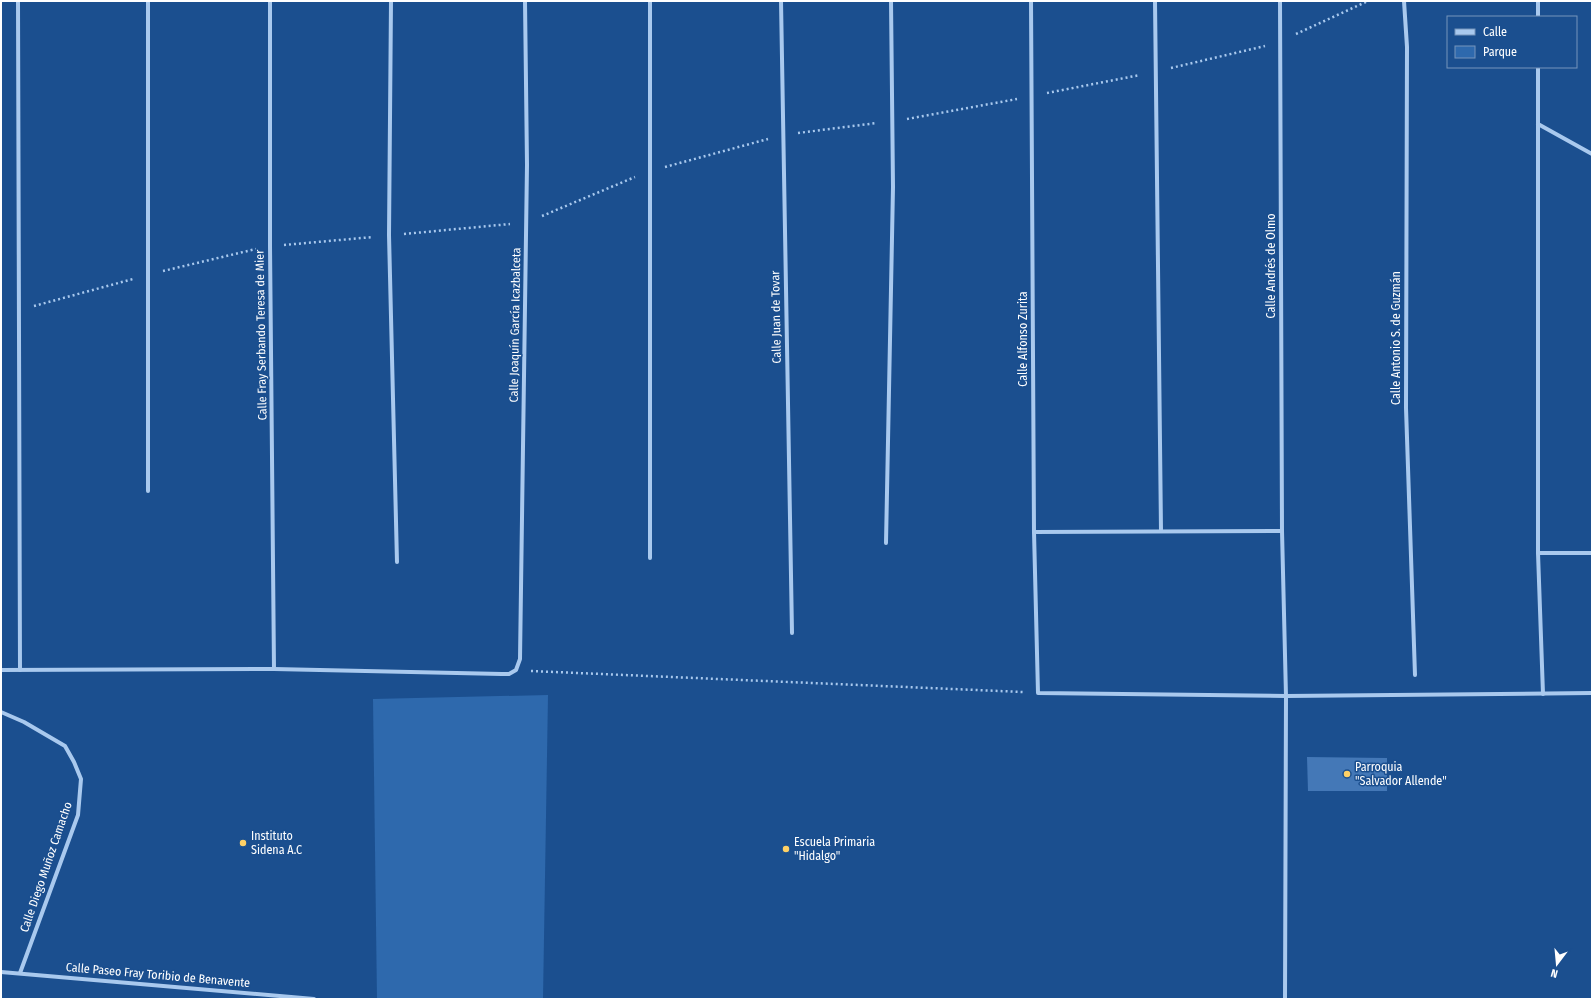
<svg xmlns="http://www.w3.org/2000/svg" width="1593" height="1000" font-family="'Fira Sans Condensed',sans-serif">
<style>
.green{fill:#2e69ad}
.building{fill:#4478b7}
.lines{fill:none;stroke-linecap:round;stroke-linejoin:round}
.path{stroke:#a9c9ee;stroke-width:2.5;stroke-dasharray:2 3;stroke-linecap:butt}
.street{stroke:#a9c9ee;stroke-width:4}
.poi-dot{fill:#ffd166;stroke:#1b4f8f;stroke-width:1.5}
.labels{text-anchor:middle;stroke-width:3;stroke-linejoin:round;paint-order:stroke}
.street-label{font-size:12px;fill:#fff;stroke:#1b4f8f}
.poi-label{font-size:12px;fill:#fff;stroke:#1b4f8f;text-anchor:start}
</style>
<rect width="100%" height="100%" fill="#1b4f8f"/>
<polygon class="green" points="548,695 543,999 377,999 373,699"/>
<polygon class="building" points="1307,757 1387,758 1387,791 1308,791"/>
<g class="lines">
<g class="path">
<polyline points="1296,34 1368,1"/>
<polyline points="1171,68 1265,46"/>
<polyline points="1047,93 1140,75"/>
<polyline points="907,119 1017,99"/>
<polyline points="798,133 877,123"/>
<polyline points="665,167 768,139"/>
<polyline points="542,216 635,177"/>
<polyline points="404,234 510,224"/>
<polyline points="284,245 373,237"/>
<polyline points="163,271 256,249"/>
<polyline points="34,306 133,279"/>
<polyline points="531,671 1023,692"/>
</g>
<g class="street">
<polyline points="18,1 20,670"/>
<polyline points="148,1 148,491"/>
<polyline points="270,1 270,246 274,669"/>
<polyline points="391,1 389,235 397,562"/>
<polyline points="781,1 792,633"/>
<polyline points="1031,1 1034,532 1038,693 1286,696 1592,693"/>
<polyline points="1155,1 1161,531"/>
<polyline points="1280,1 1282,531 1286,696 1285,999"/>
<polyline points="1404,1 1407,47 1406,408 1415,675"/>
<polyline points="1538,17 1538,1"/>
<polyline points="1538,67 1538,553 1543,694"/>
<polyline points="1538,124 1592,154"/>
<polyline points="1034,532 1282,531"/>
<polyline points="886,543 893,187 891,1"/>
<polyline points="1538,553 1592,553"/>
<polyline points="650,558 650,1"/>
<polyline points="1,670 274,669 502,674 509,674 516,670 520,659 527,165 525,1"/>
<polyline points="1,712 24,722 65,746 74,762 81,779 78,815 20,973"/>
<polyline points="1,972 314,999"/>
</g>
</g>
<g class="poi-dot">
<circle cx="1347" cy="774" r="4"/>
<circle cx="243" cy="843" r="4"/>
<circle cx="786" cy="849" r="4"/>
</g>
<g class="labels">
<g class="street-label">
<text transform="translate(1271 266) rotate(-90)" y="4">Calle Andrés de Olmo</text>
<text transform="translate(776 317) rotate(-91)" y="4">Calle Juan de Tovar</text>
<text transform="translate(515 325) rotate(-89)" y="4">Calle Joaquín García Icazbalceta</text>
<text transform="translate(261 335) rotate(-91)" y="4">Calle Fray Serbando Teresa de Mier</text>
<text transform="translate(1396 338) rotate(-90)" y="4">Calle Antonio S. de Guzmán</text>
<text transform="translate(1023 339) rotate(-90)" y="4">Calle Alfonso Zurita</text>
<text transform="translate(46 867) rotate(-71)" y="4">Calle Diego Muñoz Camacho</text>
<text transform="translate(158 975) rotate(5)" y="4">Calle Paseo Fray Toribio de Benavente</text>
</g>
<g class="poi-label">
<text x="1355" y="771">Parroquia<tspan x="1355" dy="14">"Salvador Allende"</tspan></text>
<text x="251" y="840">Instituto<tspan x="251" dy="14">Sidena A.C</tspan></text>
<text x="794" y="846">Escuela Primaria<tspan x="794" dy="14">"Hidalgo"</tspan></text>
</g>
</g>
<rect width="1593" height="1000" fill="none" stroke="#ffffff" stroke-width="4"/>
<rect x="1447" y="16" width="130" height="52" fill="#1b4f8f" stroke="#7695bc"/>
<rect x="1455" y="29" width="20" height="6" fill="#a9c9ee" stroke="#7695bc"/>
<text x="1483" y="36" font-size="12" fill="#ffffff">Calle</text>
<rect x="1455" y="46" width="20" height="12" fill="#2e69ad" stroke="#7695bc"/>
<text x="1483" y="56" font-size="12" fill="#ffffff">Parque</text>
<g transform="translate(1557 964) rotate(196)" stroke="#1b4f8f" stroke-width="3" paint-order="stroke">
<path d="M0-3L7 15L0 10L-7 15Z" fill="#ffffff"/>
<text y="-6" font-size="11" font-weight="bold" text-anchor="middle" fill="#ffffff">N</text>
</g>
</svg>
